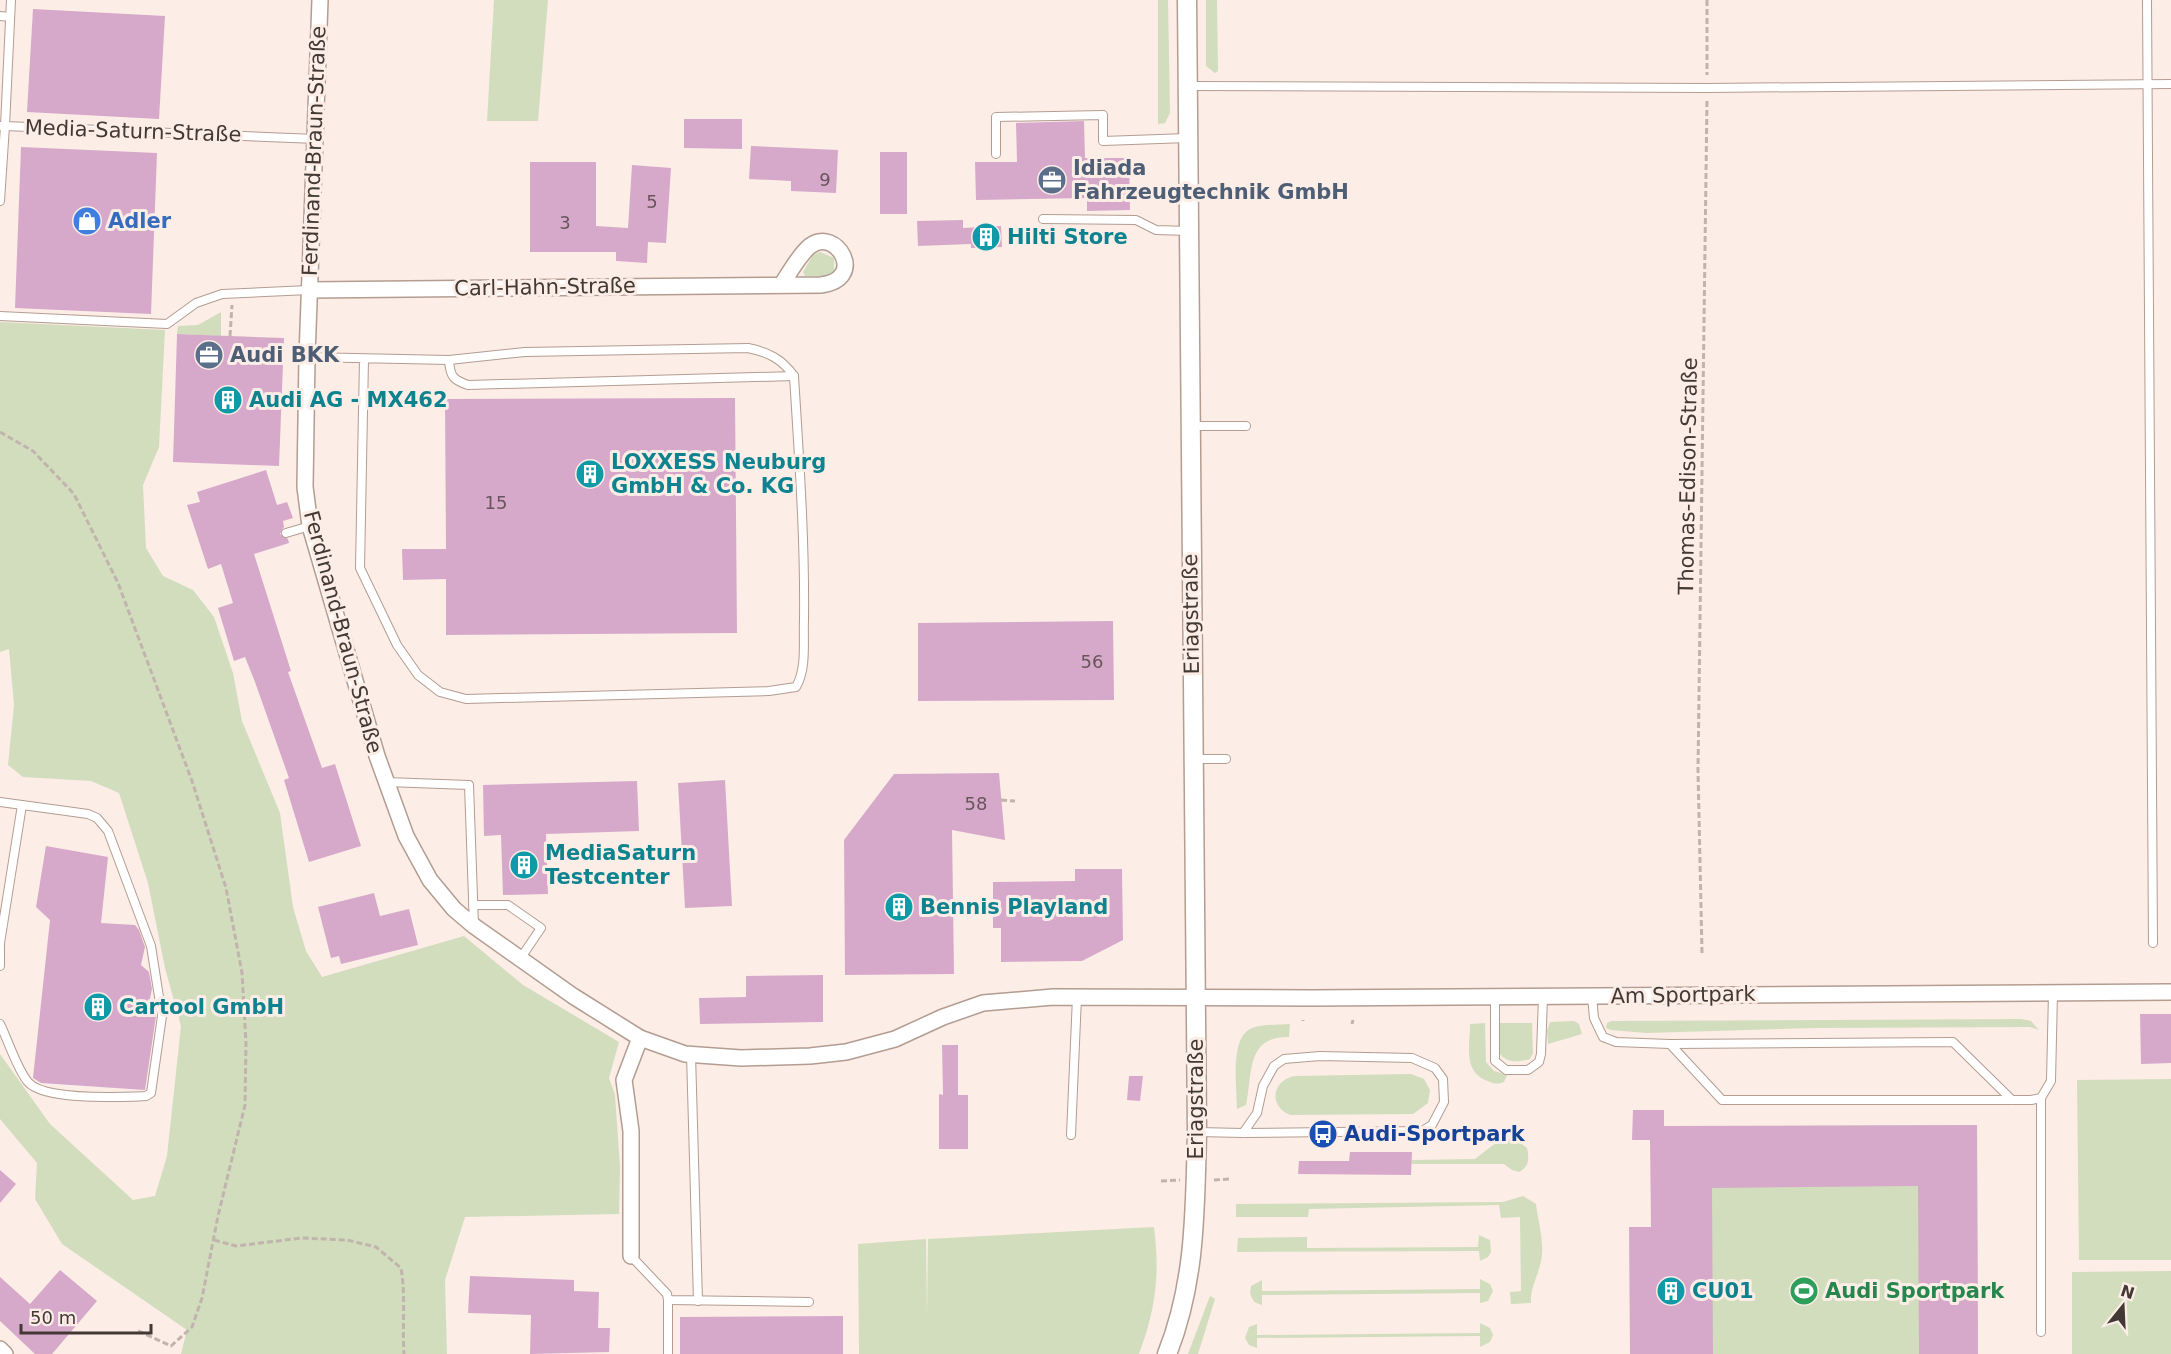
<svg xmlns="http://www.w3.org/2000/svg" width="2171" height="1354" font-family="'DejaVu Sans',sans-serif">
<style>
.green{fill:#d2ddbd}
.building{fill:#d6a9cb}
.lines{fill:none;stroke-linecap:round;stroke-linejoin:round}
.service-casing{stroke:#b39d91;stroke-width:10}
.minor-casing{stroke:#b39d91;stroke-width:18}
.tertiary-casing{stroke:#b39d91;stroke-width:21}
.path{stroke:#c1b4ad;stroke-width:3;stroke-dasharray:6 3;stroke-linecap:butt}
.service{stroke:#fff;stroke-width:8}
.minor{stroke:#fff;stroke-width:15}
.tertiary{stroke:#fff;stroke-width:18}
.labels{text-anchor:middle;stroke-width:6;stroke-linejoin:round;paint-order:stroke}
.number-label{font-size:18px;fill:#68555a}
.street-label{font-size:21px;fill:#433934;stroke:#fcede6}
.service-label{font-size:21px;font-weight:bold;fill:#4e5e75;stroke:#fcede6;text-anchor:start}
.shop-label{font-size:21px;font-weight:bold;fill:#366cbe;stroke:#fcede6;text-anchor:start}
.culture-label{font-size:21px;font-weight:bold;fill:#0d838f;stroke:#fcede6;text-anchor:start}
.transit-label{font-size:21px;font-weight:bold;fill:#164399;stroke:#fcede6;text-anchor:start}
.leisure-label{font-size:21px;font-weight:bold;fill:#27864d;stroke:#fcede6;text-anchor:start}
</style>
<rect width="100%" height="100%" fill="#fcede6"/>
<g class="green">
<polygon points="494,0 548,0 538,121 487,121"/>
<polygon points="1158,0 1168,0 1170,113 1165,123 1158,124"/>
<polygon points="1206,0 1217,0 1218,71 1215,73 1206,66"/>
<polygon points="820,252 834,258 834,272 827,276 805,276 803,272 813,255"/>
<polygon points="221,312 221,336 177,334 178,326 198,325"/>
<polygon points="0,322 165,330 159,447 143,485 146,548 163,576 193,590 214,617 233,673 242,721 280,813 293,907 306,951 322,977 464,936 523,985 619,1042 609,1078 615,1095 620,1167 619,1214 465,1217 445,1280 447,1354 181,1354 187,1330 62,1244 35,1199 37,1163 0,1119 0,1054 50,1124 133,1200 155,1196 167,1156 181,1026 165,968 148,883 119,793 91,781 23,777 8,765 14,705 9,649 0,652"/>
<polygon points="2021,1019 2031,1021 2039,1030 2030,1027 1816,1028 1647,1033 1611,1030 1606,1028 1607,1023 1611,1021"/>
<polygon points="1574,1021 1579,1024 1582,1034 1548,1044 1547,1031 1550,1022"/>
<path d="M1485,1023L1486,1062L1494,1071L1507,1075L1504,1082C1497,1085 1492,1083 1485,1080C1463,1070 1470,1044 1470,1024Z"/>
<path d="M1499,1023H1532L1533,1053L1530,1059C1518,1062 1506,1064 1499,1052Z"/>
<path d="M1290,1024L1289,1037C1245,1036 1253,1075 1246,1105L1237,1109C1237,1088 1229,1037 1252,1028C1263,1024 1278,1025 1290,1024Z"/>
<path d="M1411,1074L1424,1079L1430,1090L1428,1103L1413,1114L1290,1115C1268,1106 1272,1080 1295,1076Z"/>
<polygon points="2171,1079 2171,1260 2079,1260 2077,1080"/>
<polygon points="1977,1125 1978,1354 1630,1354 1651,1227 1664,1126"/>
<path d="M1513,1137L1527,1148C1529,1158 1530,1166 1519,1172L1512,1170L1504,1164H1411L1412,1160L1475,1159L1493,1145Z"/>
<path d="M1523,1196L1536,1204C1538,1221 1545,1244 1541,1261C1538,1277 1530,1287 1531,1303L1511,1304L1510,1292L1521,1291L1520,1217L1501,1218L1499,1205L1309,1209L1308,1217H1236V1204L1503,1202Z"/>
<path d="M1154,1227C1160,1275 1156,1308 1139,1354H859L858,1244L926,1239L927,1315L928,1239Z"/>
<polygon points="1479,1235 1490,1240 1491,1252 1488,1257 1480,1261 1479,1251 1237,1252 1238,1238 1307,1237 1307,1248 1478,1247"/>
<polygon points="2171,1271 2171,1354 2072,1354 2072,1272"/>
<polygon points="1480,1279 1490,1284 1493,1291 1488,1301 1480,1303 1480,1293 1262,1295 1262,1305 1254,1302 1250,1294 1251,1286 1262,1280 1262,1291 1480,1289"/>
<polygon points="1210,1296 1215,1299 1198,1354 1188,1354"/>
<polygon points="1480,1323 1490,1328 1493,1335 1490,1342 1480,1347 1480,1336 1257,1338 1257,1348 1249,1345 1245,1338 1249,1327 1257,1324 1257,1335 1480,1333"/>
</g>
<g class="building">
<polygon points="33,9 165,16 159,119 27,112"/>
<polygon points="684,119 742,119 742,149 684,148"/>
<polygon points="1084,121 1085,158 1129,158 1130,210 1087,211 1087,198 976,200 975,162 1017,162 1016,123"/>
<polygon points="751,146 838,150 836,193 791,191 791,181 749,179"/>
<polygon points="21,147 157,153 151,314 15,308"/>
<rect x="880" y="152" width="27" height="62"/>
<polygon points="530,162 596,162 596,226 628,228 632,165 671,168 666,243 648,242 647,263 616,261 616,252 530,252"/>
<polygon points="963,220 963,228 1001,226 1002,247 971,248 971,244 918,246 917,221"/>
<polygon points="177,334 284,338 279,466 173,462"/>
<polygon points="735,398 737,633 446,635 446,579 403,580 402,549 446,549 445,399"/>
<polygon points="266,470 277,505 287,502 293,518 283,521 284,527 280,534 288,539 289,543 254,554 291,671 288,672 322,768 335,764 361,846 309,862 284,780 289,778 255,682 245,657 234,661 218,608 233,603 221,564 208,569 187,505 200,502 197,492"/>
<polygon points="1113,621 1114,700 918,701 918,623"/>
<polygon points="999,773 1005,840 952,830 954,974 845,975 844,840 894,774"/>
<polygon points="725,780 732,906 685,908 678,783"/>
<polygon points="637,781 639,831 546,834 548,894 503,895 501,835 484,836 483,785"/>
<polygon points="46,846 108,857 101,923 135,925 139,930 145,947 141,965 149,972 152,989 149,1003 155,1007 156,1016 145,1090 41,1083 33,1078 50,920 36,907"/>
<polygon points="1075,869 1122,869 1123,940 1082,961 1001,962 1001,928 993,928 993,882 1075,881"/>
<polygon points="374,893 380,916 409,909 418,945 341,964 339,956 331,958 318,907"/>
<polygon points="823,975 823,1022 700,1024 699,998 746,997 746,976"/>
<polygon points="2140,1014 2171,1014 2171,1063 2141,1064"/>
<polygon points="942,1045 958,1045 958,1095 968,1095 968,1149 939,1149 939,1094 943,1095"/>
<polygon points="1129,1076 1143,1076 1140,1101 1127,1100"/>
<polygon points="1633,1110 1664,1110 1664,1126 1977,1125 1978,1354 1919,1354 1918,1186 1712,1188 1713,1354 1630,1354 1629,1227 1651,1227 1650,1140 1632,1140"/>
<polygon points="1350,1152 1412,1152 1411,1175 1298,1174 1299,1161 1349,1161"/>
<polygon points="0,1170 16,1184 0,1203"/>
<polygon points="60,1270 97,1301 52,1354 35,1354 0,1321 0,1277 30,1304"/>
<polygon points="470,1276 574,1280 574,1291 599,1292 598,1328 610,1328 609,1352 530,1354 531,1315 468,1313"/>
<polygon points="843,1316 843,1354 680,1354 680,1317"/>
</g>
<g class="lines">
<g class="service-casing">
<g id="service">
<polyline points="11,0 5,126 316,139"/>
<polyline points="2147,0 2153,943"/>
<polyline points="0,16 10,17"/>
<polyline points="1189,86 1707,88 2171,84"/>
<polyline points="996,154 996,117 1103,115 1103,141 1188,138"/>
<polyline points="0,201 5,126 1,126"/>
<polyline points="1043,219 1136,220 1156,230 1189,231"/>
<polyline points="0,316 167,324 196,303 222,294 309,290"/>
<path d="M307,357L449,360L525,352L748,348C768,352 782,359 794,376C799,457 805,538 804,620C803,642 807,668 796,687L769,691L466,699L440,692L418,675L397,645L360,568L364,359"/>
<path d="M449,360C450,376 453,380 468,385L794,376"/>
<polyline points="1192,426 1246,426"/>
<polyline points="286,533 310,526"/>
<polyline points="1194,759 1226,759"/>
<polyline points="386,782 469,785 474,926"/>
<path d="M0,802L88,814L97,818L108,831L151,946L162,1016L151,1093L146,1096C121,1097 44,1101 28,1082C17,1069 8,1040 0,1024"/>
<polyline points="473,905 508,905 541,928 520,959"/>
<polyline points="0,943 22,805"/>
<polyline points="0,946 0,966"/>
<polyline points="1592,996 1594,1018 1603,1037 1616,1042 1670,1044 1722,1100 2031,1100 2041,1098 2051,1081 2053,993"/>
<polyline points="1495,997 1495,1061 1506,1070 1528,1070 1539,1062 1541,1054 1543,996"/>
<polyline points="1670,1044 1953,1042 2012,1100"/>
<polyline points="691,1054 698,1301"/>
<polyline points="2041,1098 2041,1332"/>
<polyline points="1198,1132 1243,1133 1422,1131 1432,1125 1444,1102 1443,1079 1435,1068 1412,1058 1320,1056 1284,1059 1274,1066 1263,1086 1257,1113 1243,1133"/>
<polyline points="1071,1135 1077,997"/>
<polyline points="631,1256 667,1294 668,1300 809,1302"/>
<polyline points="668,1354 668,1300"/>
</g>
</g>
<g class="minor-casing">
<g id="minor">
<polyline points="320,0 307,357 305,487 310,526 377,756 406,836 430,880 454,909 474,926 573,996 640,1038 685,1054 741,1058 810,1056 846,1052 895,1039 943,1017 983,1003 1053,997 1311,998 2171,992"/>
<path d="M309,290L821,285C868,279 836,226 810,246C799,255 790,272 782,284"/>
<polyline points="631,1256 631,1131 624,1080 640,1038"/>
<polyline points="0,1349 5,1354"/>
</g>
</g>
<g class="tertiary-casing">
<path id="tertiary" d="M1167,1354C1196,1282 1195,1208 1197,1132L1187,0"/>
</g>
<g class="path">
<polyline points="1707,0 1707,75"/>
<polyline points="230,336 232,305"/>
<polyline points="0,432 33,451 74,494 118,583 192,781 226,888 242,973 246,1043 245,1105 218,1216 202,1298 192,1327 171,1346 136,1330"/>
<polyline points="1001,800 1015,801"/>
<polyline points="1702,953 1698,770 1707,100"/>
<polyline points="1303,1021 1303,1020"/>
<polyline points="1352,1024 1353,1020"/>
<polyline points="1214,1180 1230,1179"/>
<polyline points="1161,1181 1180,1180"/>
<path d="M214,1240L236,1246L302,1238L347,1240L376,1247L401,1268C406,1297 402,1325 404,1354"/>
</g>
<use href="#service" class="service"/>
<use href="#minor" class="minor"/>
<use href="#tertiary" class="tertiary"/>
</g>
<defs>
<g id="office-disc" transform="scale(1.5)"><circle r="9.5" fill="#5c6f8a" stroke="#fcede6"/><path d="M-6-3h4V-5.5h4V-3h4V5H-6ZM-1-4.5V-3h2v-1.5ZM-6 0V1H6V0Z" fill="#fff"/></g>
<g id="shop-disc" transform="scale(1.5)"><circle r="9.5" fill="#3f7fe0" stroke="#fcede6"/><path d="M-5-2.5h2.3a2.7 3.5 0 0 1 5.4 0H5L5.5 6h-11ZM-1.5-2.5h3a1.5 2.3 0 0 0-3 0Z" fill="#fff"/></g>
<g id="building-disc" transform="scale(1.5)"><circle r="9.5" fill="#0f9aa8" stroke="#fcede6"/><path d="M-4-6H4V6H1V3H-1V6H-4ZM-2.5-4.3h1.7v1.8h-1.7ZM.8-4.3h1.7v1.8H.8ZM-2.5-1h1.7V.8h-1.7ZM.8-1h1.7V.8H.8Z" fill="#fff"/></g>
<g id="bus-disc" transform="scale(1.5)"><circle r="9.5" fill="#1a4fb4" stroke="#fcede6"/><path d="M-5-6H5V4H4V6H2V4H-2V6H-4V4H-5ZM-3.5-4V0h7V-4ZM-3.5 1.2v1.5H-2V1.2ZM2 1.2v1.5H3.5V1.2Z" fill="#fff"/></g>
<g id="stadium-disc" transform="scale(1.5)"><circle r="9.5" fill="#2e9e5b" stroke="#fcede6"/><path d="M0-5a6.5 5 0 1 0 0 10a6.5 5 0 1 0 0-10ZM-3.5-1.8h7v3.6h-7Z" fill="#fff"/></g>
</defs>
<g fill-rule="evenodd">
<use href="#office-disc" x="1052" y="180"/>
<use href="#shop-disc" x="87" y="221"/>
<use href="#building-disc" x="986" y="237"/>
<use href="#office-disc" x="209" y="355"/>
<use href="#building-disc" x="228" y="400"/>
<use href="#building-disc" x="590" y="474"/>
<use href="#building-disc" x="524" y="865"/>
<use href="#building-disc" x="899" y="907"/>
<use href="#building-disc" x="98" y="1007"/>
<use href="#bus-disc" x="1323" y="1134"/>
<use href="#building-disc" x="1671" y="1291"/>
<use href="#stadium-disc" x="1804" y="1291"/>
</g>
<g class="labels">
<g class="number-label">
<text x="825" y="186">9</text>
<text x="652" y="208">5</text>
<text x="565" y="229">3</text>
<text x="496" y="509">15</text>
<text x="1092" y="668">56</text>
<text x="976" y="810">58</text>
</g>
<g class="street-label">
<text transform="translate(133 131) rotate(2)" y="7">Media-Saturn-Straße</text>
<text transform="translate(314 151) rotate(-88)" y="7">Ferdinand-Braun-Straße</text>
<text transform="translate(545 287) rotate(-1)" y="7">Carl-Hahn-Straße</text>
<text transform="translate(1688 476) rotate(-89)" y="7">Thomas-Edison-Straße</text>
<text transform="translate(1191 614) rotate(-91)" y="7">Eriagstraße</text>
<text transform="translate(343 632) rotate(75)" y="7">Ferdinand-Braun-Straße</text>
<text transform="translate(1683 995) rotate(-1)" y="7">Am Sportpark</text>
<text transform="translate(1196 1099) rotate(-90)" y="7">Eriagstraße</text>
</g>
<g class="service-label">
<text x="1073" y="175">Idiada<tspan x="1073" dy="24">Fahrzeugtechnik GmbH</tspan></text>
<text x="230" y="362">Audi BKK</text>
</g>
<g class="shop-label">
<text x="108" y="228">Adler</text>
</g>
<g class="culture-label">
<text x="1007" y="244">Hilti Store</text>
<text x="249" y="407">Audi AG - MX462</text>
<text x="611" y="469">LOXXESS Neuburg<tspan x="611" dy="24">GmbH &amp; Co. KG</tspan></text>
<text x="545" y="860">MediaSaturn<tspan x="545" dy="24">Testcenter</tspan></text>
<text x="920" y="914">Bennis Playland</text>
<text x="119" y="1014">Cartool GmbH</text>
<text x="1692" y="1298">CU01</text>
</g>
<g class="transit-label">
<text x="1344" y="1141">Audi-Sportpark</text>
</g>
<g class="leisure-label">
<text x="1825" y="1298">Audi Sportpark</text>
</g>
</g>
<g transform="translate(2123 1306) rotate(18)" stroke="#fcede6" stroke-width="4.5" paint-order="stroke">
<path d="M0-4.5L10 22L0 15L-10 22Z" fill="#433934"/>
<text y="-9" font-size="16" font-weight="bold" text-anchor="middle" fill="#433934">N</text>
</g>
<path d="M21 1324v9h130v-9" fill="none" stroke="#433934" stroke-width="3"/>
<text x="30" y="1324" font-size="18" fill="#433934" stroke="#fcede6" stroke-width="4.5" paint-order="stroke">50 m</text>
</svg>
